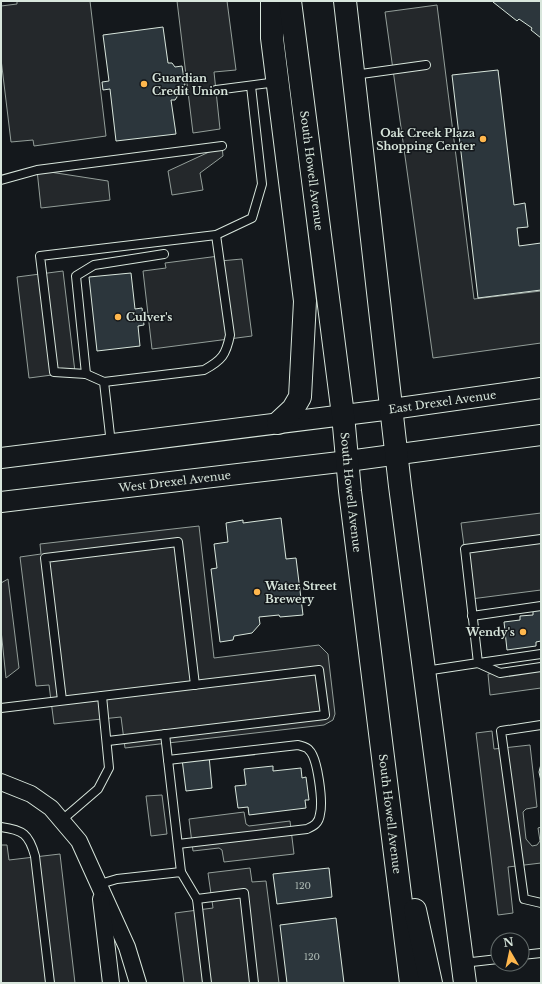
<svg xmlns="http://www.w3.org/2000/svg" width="542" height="984" font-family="'Libre Baskerville',serif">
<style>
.parking{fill:#24282b;stroke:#939e99}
.building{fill:#2c363c;stroke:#d8e6dc}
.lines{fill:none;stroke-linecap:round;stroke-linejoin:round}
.service-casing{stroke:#d8e6dc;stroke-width:10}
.minor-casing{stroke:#d8e6dc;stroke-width:18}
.tertiary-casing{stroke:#d8e6dc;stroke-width:22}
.primary-casing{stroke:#d8e6dc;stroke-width:24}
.service{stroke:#14181c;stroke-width:8}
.minor{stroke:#14181c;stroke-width:16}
.tertiary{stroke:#14181c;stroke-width:20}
.primary{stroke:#14181c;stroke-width:22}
.poi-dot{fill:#ffb74d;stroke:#14181c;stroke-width:1.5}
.labels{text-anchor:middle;stroke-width:3;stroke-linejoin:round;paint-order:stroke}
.number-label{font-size:9px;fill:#adbab4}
.poi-label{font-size:11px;font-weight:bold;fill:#d8e6dc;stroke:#14181c;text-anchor:start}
.street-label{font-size:11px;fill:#d8e6dc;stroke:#14181c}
</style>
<rect width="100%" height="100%" fill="#14181c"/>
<g class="parking">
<polygon points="17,1 90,1 106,136 34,146 33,140 11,142 1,59 1,6 17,4"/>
<polygon points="177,1 227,1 236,70 214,72 220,129 193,133"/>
<polygon points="437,5 474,299 541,291 541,343 433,358 385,12"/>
<polygon points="222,146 223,156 200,173 203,190 172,195 168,171"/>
<polygon points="37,170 108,181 110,200 41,208"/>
<polygon points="219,256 220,261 242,259 252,336 152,349 143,271 166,268 165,263"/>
<polygon points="63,271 75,372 29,378 17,277"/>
<polygon points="541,513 541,590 471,599 461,523"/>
<polygon points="199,526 214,658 319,645 328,654 335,714 333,720 324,725 125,748 121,717 54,724 49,685 36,686 20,557 41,554 40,544"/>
<polygon points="8,579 19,668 6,678 1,630 1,583"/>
<polygon points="541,667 541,688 490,695 488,674"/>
<polygon points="492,731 494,749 530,745 537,807 526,809 523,812 526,839 532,846 537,845 540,841 538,828 541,827 541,863 508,867 513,913 498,915 476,733"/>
<polygon points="162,795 167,834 151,836 146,796"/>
<polygon points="244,812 246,824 249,826 290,821 294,854 224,862 222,850 219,848 193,851 189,819"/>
<polygon points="1,845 7,845 9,860 60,854 75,983 1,983"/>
<polygon points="250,868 252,882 266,881 279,983 184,983 175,913 213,908 208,873"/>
</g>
<g class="building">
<polygon points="494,1 541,1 541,38 531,30 532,28 519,19 517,21 493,2"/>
<polygon points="163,27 168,63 172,63 175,67 182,66 185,85 178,86 177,97 175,100 171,100 176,134 116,141 110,89 103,90 102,82 109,81 103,35"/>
<polygon points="498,70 514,205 525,203 528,227 517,228 519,246 541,243 541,290 478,298 452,75"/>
<polygon points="131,273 135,309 142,308 144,325 138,326 140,346 97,351 89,277"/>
<polygon points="281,518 286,559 296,558 303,615 280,617 279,615 259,617 260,624 252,633 234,636 233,640 220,642 211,569 217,568 214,544 228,542 226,523 243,520 243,523"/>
<polygon points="541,610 541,641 536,642 536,646 507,650 504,622 520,620 520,616 533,615 533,611"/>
<polygon points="209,756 212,788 186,791 182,759"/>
<polygon points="541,764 541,781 539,772"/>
<polygon points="273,766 273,771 301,768 302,778 306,777 309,800 305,800 306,808 249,815 248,807 238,808 235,786 246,785 244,769"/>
<polygon points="329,868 332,897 277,904 273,874"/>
<polygon points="336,918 344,983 287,983 280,925"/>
</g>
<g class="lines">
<g class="service-casing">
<g id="service">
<polyline points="354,75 426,65"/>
<polyline points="216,90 277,82"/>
<polyline points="1,180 37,170 222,146"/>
<polyline points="86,374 76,276 94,265 164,254"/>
<path d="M104,382L204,370C222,360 226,355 230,335L216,235"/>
<polyline points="111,444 104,382 86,374 54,372 40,256 216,235 252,218 262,184 251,86"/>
<polyline points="472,616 541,606"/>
<polyline points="478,663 500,673 541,667"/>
<polyline points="479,663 541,654"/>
<polyline points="425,671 478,663 465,549 541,539"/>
<polyline points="62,700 45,558 178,542 195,685"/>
<polyline points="1,708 319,670 325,715 108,741"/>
<polyline points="541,725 501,731 524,899 541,903"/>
<polyline points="165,734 181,872"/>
<path d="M168,760L298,745C301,746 307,747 309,750C318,758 323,802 320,814C319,823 314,826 307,829L178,844"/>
<polyline points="62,820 98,789 109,768 102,696"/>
<path d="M1,827C23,830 29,834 35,856L50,983"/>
<polyline points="100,884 117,879 181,872 197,899 207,983"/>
<polyline points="197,899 244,893 254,983"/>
<polyline points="522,955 541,953"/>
<polyline points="463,963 498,959"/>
</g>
</g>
<g class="minor-casing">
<g id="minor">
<polyline points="1,782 31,794 51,808 79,841 127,947 138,983"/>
<polyline points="101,899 111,983"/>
</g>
</g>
<g class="tertiary-casing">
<g id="tertiary">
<path id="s1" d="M1,458L392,409L541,388"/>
<path id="s2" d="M1,502L348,461L541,435"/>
</g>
</g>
<g class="primary-casing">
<g id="primary">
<polyline points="272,1 272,38 305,301 300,397 293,409 278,423"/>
<path id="s3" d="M290,1L343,415L350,491L411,983"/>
<polyline points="345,1 400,486 465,983"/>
<polyline points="415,910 431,983"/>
</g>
</g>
<use href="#service" class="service"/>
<use href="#minor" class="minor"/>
<use href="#tertiary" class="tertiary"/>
<use href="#primary" class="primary"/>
</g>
<g class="poi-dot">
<circle cx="144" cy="84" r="4"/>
<circle cx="483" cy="139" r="4"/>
<circle cx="118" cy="317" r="4"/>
<circle cx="257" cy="592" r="4"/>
<circle cx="523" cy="632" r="4"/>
</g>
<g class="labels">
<g class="number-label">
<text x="303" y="889">120</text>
<text x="312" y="960">120</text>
</g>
<g class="poi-label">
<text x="152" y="82">Guardian<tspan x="152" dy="13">Credit Union</tspan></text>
<text x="475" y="137" text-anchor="end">Oak Creek Plaza<tspan x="475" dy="13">Shopping Center</tspan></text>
<text x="126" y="321">Culver's</text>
<text x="265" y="590">Water Street<tspan x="265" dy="13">Brewery</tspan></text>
<text x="515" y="636" text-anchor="end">Wendy's</text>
</g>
<g class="street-label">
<text dy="4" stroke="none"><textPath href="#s3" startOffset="171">South Howell Avenue</textPath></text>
<text dy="4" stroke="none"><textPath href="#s1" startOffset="445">East Drexel Avenue</textPath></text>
<text dy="4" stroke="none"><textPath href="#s2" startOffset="175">West Drexel Avenue</textPath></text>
<text dy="4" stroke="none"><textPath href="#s3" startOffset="495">South Howell Avenue</textPath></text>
<text dy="4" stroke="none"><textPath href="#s3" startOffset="819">South Howell Avenue</textPath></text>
</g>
</g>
<rect width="542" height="984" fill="none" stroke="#d8e6dc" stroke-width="4"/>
<g transform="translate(510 952) rotate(351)"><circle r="19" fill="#14181c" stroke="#626a69"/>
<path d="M0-3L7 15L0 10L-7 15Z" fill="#ffb74d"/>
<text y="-6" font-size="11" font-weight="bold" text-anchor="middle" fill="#d8e6dc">N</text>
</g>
</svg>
